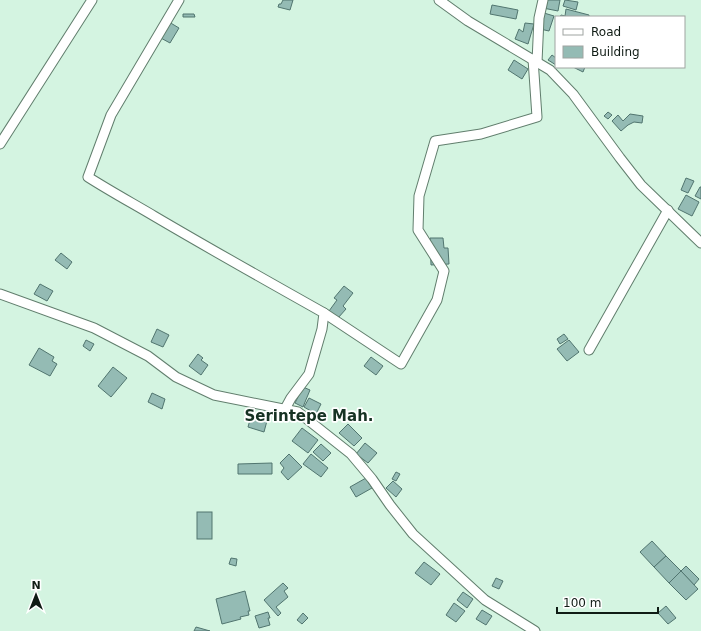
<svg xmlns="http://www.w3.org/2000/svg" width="701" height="631" font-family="'DejaVu Sans',sans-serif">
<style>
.building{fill:#94bbb4;stroke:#51756f}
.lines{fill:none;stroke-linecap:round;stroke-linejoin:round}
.minor-casing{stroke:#617e6d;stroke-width:11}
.minor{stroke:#fff;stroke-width:9}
.labels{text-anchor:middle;stroke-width:3.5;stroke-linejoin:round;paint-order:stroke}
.district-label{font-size:15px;font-weight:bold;fill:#163223;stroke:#fff}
</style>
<rect width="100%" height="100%" fill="#d4f4e1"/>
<g class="building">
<polygon points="283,0 293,0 290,10 278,7 279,4 281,4"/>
<polygon points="545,0 560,0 558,11 543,8"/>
<polygon points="565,0 578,2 576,10 563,6"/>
<polygon points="492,5 518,10 516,19 490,14"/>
<polygon points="566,9 589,15 589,17 560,17 561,15 565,16"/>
<polygon points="544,13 554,16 549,31 540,29"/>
<polygon points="183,14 194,14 195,17 183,17"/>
<polygon points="169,22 179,28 170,43 159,37"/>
<polygon points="525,23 534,24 528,44 515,39 519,29 523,32"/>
<polygon points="552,55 556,58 556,65 548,60"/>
<polygon points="514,60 528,69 522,79 508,70"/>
<polygon points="573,67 585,67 583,72"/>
<polygon points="608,112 612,115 608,119 604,116"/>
<polygon points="630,114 643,116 642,123 634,122 628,125 621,131 612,121 618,115 623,121"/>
<polygon points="686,178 694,181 688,193 681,190"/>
<polygon points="700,187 701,187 701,199 695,196"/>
<polygon points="686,195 699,202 692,216 678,209"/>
<polygon points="430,238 443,238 444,248 448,248 449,264 431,265"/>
<polygon points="61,253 72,262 67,269 55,260"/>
<polygon points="40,284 53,291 47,301 34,294"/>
<polygon points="344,286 353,293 343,306 346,309 338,318 329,311 337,300 334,298"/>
<polygon points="157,329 169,335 163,347 151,342"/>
<polygon points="564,334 568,339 560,344 557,339"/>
<polygon points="86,340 94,344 90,351 83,346"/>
<polygon points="569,340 579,352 567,361 557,349"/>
<polygon points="39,348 54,357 52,361 57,364 50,376 29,365"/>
<polygon points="198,354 203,358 201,360 208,365 201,375 189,366"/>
<polygon points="371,357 383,366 376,375 364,366"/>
<polygon points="113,367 127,378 111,397 98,386"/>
<polygon points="303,387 310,390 303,407 295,403"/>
<polygon points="152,393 165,399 162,409 148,402"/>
<polygon points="309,398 321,404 316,414 304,407"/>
<polygon points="251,416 262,420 263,416 268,417 264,432 248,427"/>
<polygon points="348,424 362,438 354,446 339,433"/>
<polygon points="302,428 318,440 308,453 292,441"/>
<polygon points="365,443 377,453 368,463 356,454"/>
<polygon points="321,444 331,453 323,461 313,452"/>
<polygon points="289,454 302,467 288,480 281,472 284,468 280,463"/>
<polygon points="311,454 328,468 321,477 303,464"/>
<polygon points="272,463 272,474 238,474 238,464"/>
<polygon points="396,472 400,474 396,481 392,479"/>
<polygon points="366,478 372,488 356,497 350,487"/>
<polygon points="393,481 402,489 396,497 386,488"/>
<rect x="197" y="512" width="15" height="27"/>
<polygon points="652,541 666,556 654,567 640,552"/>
<polygon points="666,556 681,571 669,583 654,567"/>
<polygon points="231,558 237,559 236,566 229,564"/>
<polygon points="424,562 440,574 431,585 415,573"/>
<polygon points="686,566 699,579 694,585 681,571"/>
<polygon points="681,571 698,589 686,600 669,583"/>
<polygon points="496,578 503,581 499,589 492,586"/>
<polygon points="283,583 288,588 284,591 288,597 276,607 281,613 278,616 264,600"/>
<polygon points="245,591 250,611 248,611 249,615 240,617 241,619 222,624 216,599"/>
<polygon points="463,592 473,599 467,608 457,600"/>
<polygon points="454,603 465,611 456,622 446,615"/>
<polygon points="666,606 676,618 668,624 658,613"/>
<polygon points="482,610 492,616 486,625 476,619"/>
<polygon points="268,612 270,618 268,618 270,625 259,628 255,616"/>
<polygon points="303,613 308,618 302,624 297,620"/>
<polygon points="196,627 210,631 194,631"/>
</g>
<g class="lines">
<g class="minor-casing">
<g id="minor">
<path d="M179,0L111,115L88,177C110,191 132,203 154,216C210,249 267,281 324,313L322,329L309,374L291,398L285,409"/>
<polyline points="439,0 468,21 550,70 573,94 620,158 641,185 701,243"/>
<polyline points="537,62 539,18 543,0"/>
<polyline points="0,144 92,0"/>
<polyline points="0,294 94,328 148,356 176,377 214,395 298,412 351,454 372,479 390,505 413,534 448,566 485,600 535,631"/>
<polyline points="324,313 401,364 437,300 444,271 418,230 419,196 435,141 481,134 537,117 533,59"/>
<polyline points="589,350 668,210"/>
</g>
</g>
<use href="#minor" class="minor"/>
</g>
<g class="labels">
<g class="district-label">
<text x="309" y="421">Serintepe Mah.</text>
</g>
</g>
<rect x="555" y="16" width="130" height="52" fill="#ffffff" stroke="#9fa4a1"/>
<rect x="563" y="29" width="20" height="6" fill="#ffffff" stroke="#9fa4a1"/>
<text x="591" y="36" font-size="12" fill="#101c15">Road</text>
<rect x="563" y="46" width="20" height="12" fill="#94bbb4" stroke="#9fa4a1"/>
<text x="591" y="56" font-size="12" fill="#101c15">Building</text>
<g transform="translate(36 595)" stroke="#ffffff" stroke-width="3" paint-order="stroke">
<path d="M0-3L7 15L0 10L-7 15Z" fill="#101c15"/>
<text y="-6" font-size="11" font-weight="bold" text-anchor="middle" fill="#101c15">N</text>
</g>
<path d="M557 607v6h101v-6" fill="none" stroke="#101c15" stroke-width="2"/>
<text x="563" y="607" font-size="12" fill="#101c15" stroke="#ffffff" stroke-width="3" paint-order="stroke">100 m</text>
</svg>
